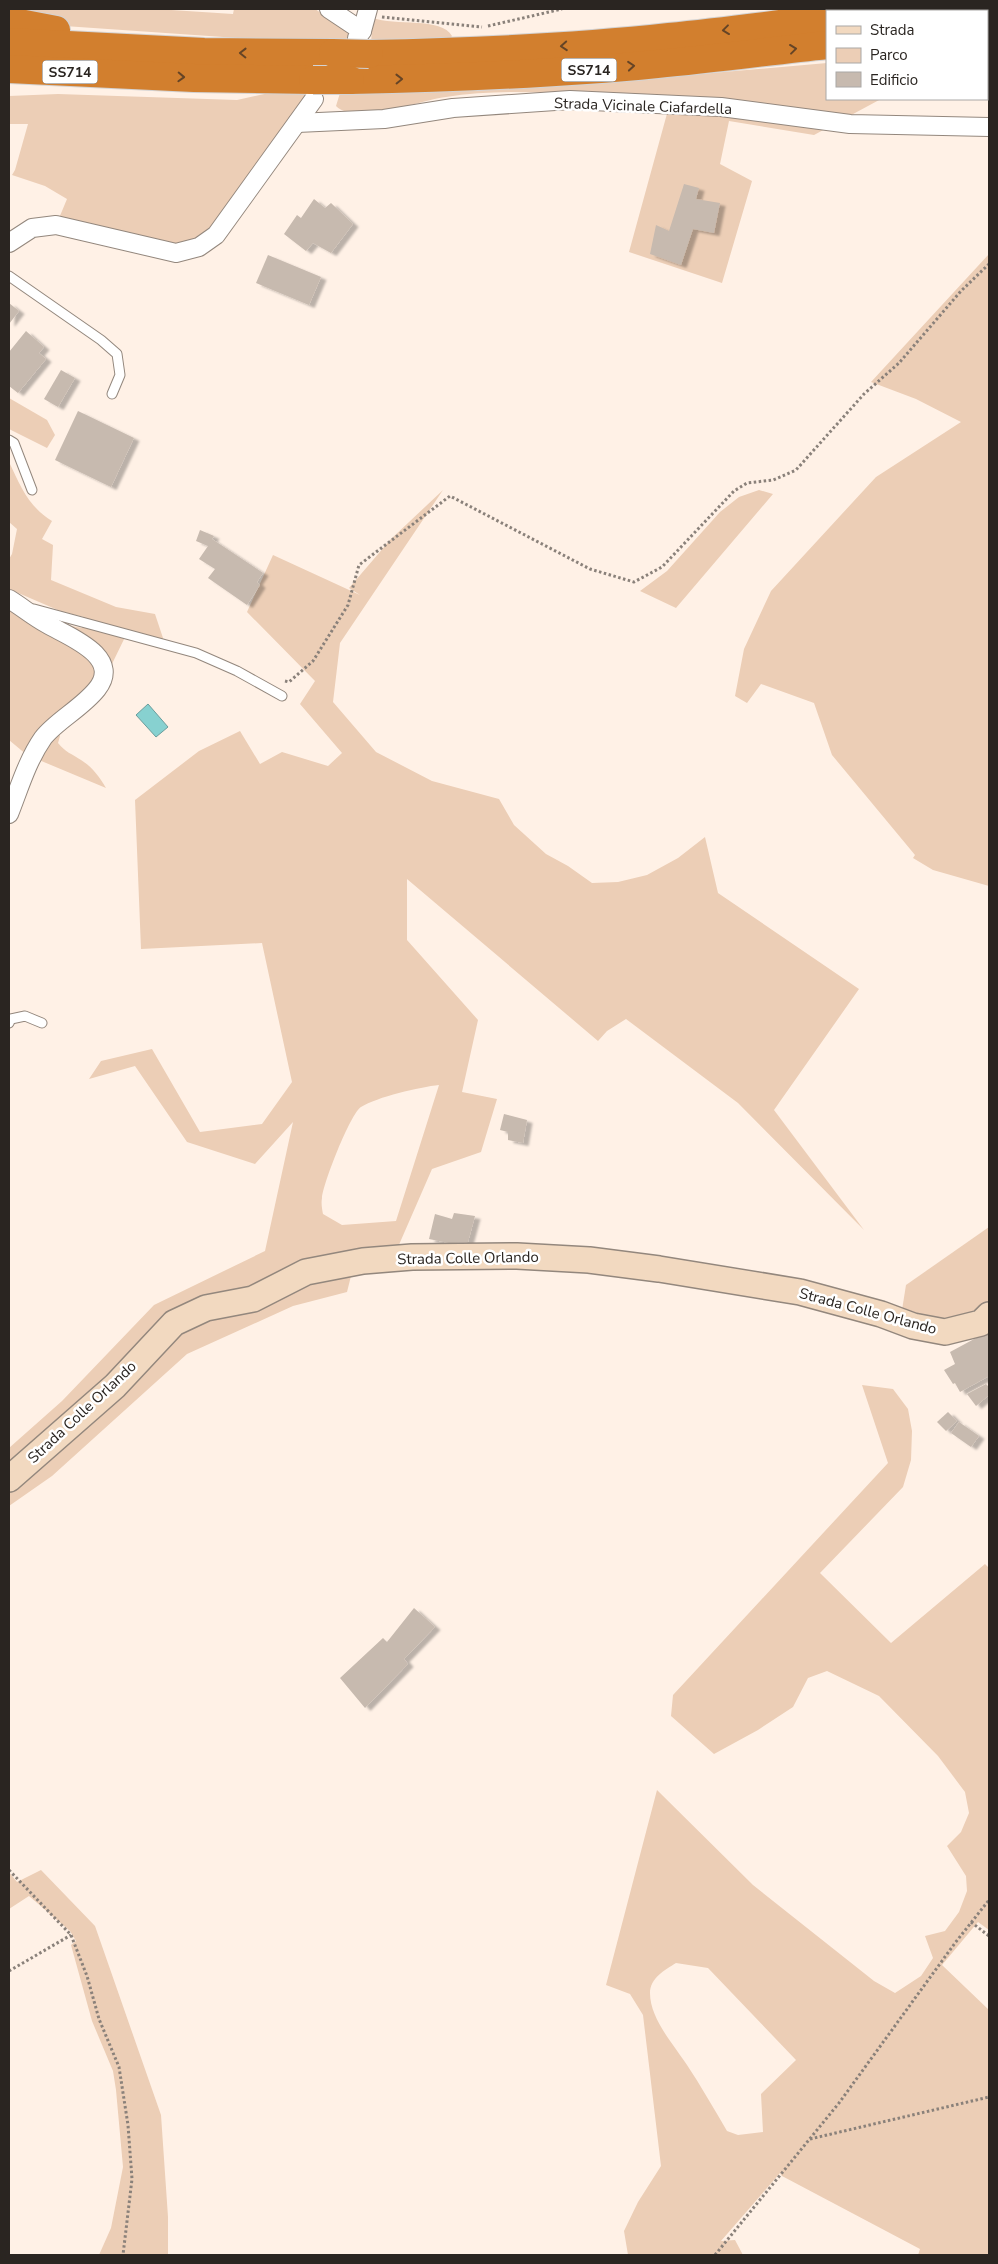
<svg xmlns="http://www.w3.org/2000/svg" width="998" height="2264" font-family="'Nunito Sans',sans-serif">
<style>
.green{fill:#ecceb6;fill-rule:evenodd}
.water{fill:#87d1d0;stroke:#6b9d9c}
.building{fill:#c7baaf;filter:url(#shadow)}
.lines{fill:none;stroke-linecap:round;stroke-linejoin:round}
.lane-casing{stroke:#93877d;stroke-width:11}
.street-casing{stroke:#93877d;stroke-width:20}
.secondary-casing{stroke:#93877d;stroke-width:28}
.highway-casing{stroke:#d4d3d3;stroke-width:30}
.path{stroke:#8a817a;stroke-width:3;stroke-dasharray:2.5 2.5;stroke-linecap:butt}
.lane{stroke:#fff;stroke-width:9}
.street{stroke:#fff;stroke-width:18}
.secondary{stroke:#f2d9c0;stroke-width:25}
.highway{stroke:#d27f2e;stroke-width:28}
.highway-bridge-casing{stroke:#d4d3d3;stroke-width:30;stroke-linecap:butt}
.highway-bridge{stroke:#d27f2e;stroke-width:28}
.oneway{stroke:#654426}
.labels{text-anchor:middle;stroke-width:5;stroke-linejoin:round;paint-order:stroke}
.shield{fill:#fff;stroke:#6a6664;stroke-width:1}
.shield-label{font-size:14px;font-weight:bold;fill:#2a2521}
.street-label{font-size:15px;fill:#2a2521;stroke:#fff}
</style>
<defs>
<filter id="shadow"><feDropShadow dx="5.5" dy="3" stdDeviation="1" flood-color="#0004"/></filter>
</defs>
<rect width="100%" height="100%" fill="#fff1e6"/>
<g class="green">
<polygon points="9,9 156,9 233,14 234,9 315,9 351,33 345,41 296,42 50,25"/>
<path d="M373,18C394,26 442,17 452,36L449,40L371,42Z"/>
<path d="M827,63V99H881L814,135L729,121L720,164L752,181L722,283L629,252L668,110C635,105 601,96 567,94C528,91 485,91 446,97C420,100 356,126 336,106L340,93L562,86Z"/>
<polygon points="269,93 309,93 224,221 197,240 177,248 57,223 67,199 45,186 12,175 15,170 28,124 9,124 9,96 58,94 237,100"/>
<polygon points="989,254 989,886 933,870 913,858 915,855 832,755 814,703 761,684 747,703 735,696 744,649 771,591 876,477 961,422 916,399 871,382"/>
<polygon points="9,398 47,420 55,435 47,448 9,429"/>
<path d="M9,462C21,487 28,506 52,521L42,539L53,545L51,580L116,607L155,614L164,641L128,631L110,668L52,721L60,736L58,743C65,752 72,754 81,760C92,767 99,776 106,788L27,755L9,740V601L66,625L82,628L84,617L60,611L9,589V559L12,554L17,529L9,522Z"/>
<path d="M443,490L340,643L333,702L376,752L432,781L499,799L514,825L546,854L568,866L592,883L618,882L647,875L678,858L705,837L718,893L859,989L774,1110L864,1230L738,1103L626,1019L607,1031L598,1041L407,879V940L478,1020L462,1092L497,1099L481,1152L432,1169L398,1247L204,1305L61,1422L9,1469V1448L62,1401L154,1305L265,1251L293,1122L255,1164L187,1142L135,1066L89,1079L101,1061L152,1049L200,1132L262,1124L292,1082L262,943L141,949L135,800L199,751L240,731L260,764L282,752L328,766L342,753L300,704L315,681L247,612L273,555L360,595L349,588L391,539ZM439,1085L396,1221L342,1225L323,1214C322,1209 321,1203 322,1198C323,1184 350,1114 361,1107C377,1097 420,1087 439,1085Z"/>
<polygon points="759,490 773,494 676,608 640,591 667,571 720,512 739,497"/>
<polygon points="989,1227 989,1302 966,1318 938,1323 902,1310 906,1285"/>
<polygon points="353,1268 347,1292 293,1306 187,1354 52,1476 9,1506 9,1488 180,1334 198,1322 299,1282"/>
<path d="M862,1385L893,1389L908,1409L912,1431L911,1460L903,1487L820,1573L891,1643L985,1564L989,1568V1930L978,1922L942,1965L989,2010V2255H918L920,2249L782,2176L780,2173L721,2241L735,2240L743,2255H628L624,2231L638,2202L661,2166L643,2015L630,1994L606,1985L657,1790L753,1885L874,1981L895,1993L921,1976L933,1958L925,1936L945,1931L959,1912L967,1891L966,1876L947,1846L961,1832L969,1813L965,1792L938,1756L879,1696L827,1671L808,1678L793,1707L758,1730L714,1754L671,1716L673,1695L888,1463ZM676,1963L708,1968L796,2060L761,2094L763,2132L738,2135L727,2131C714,2109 701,2086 687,2065C674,2045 650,2019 650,1993C650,1978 665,1970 676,1963Z"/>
<polygon points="41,1870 95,1926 161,2115 168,2217 168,2255 99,2255 111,2228 123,2167 116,2090 113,2071 92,2021 71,1945 76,1941 70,1931 29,1896 9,1909 9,1872 17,1882"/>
</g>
<polygon class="water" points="148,704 168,727 156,737 136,715"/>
<g class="building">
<polygon points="684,184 699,188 696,199 720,203 714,233 693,229 681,265 650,254 656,225 669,231"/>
<polygon points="314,199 325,208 331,203 353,224 331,253 313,243 306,251 284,234 297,215 301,218"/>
<polygon points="268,255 321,277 309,305 256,283"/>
<polygon points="9,303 19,311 9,324"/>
<polygon points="26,331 44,347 39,353 46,359 18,393 9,386 9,352"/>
<polygon points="61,370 75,378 58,407 44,399"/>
<polygon points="78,411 134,438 111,487 55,460"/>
<polygon points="200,530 214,536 212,539 263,573 257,582 260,585 247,605 208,578 215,569 199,559 208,546 196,541"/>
<polygon points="504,1114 527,1120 523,1143 508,1140 508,1132 500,1130"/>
<polygon points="454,1213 475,1216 468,1242 449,1243 429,1239 435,1214 452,1219"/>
<polygon points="989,1331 989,1376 960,1392 955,1383 953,1384 944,1370 955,1364 950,1352"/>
<polygon points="986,1384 989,1387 989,1395 976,1406 967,1394"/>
<polygon points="948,1412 957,1421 946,1431 937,1422"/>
<polygon points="959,1422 979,1436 971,1447 951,1433"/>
<polygon points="414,1608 435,1627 404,1659 408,1664 365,1708 340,1678 383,1638 387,1642"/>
</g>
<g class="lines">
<g class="lane-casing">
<g id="lane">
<polyline points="9,276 101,340 117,354 120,375 112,394"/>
<polyline points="9,440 14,443 32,490"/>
<polyline points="34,609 196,653 237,671 282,696"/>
<polyline points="9,1023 11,1019 25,1016 42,1023"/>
</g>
</g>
<g class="street-casing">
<g id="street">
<polyline points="329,9 362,31"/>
<polyline points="357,38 362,31 368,9"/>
<polyline points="297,123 384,119 453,108 570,100 721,107 850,124 989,127"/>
<polyline points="9,243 32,228 56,225 176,253 199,247 216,235 314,99"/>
<path d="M9,599C22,607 34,617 47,624C67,636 123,656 97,689C82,708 56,721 43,738C27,761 19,789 9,814"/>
</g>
</g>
<g class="secondary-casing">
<polyline id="secondary" points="9,1479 115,1386 174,1323 206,1308 253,1299 306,1272 363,1261 412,1257 517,1256 589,1260 659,1269 800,1292 881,1314 913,1326 945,1332 981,1323 989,1315"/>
</g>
<g class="highway-casing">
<g id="highway">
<polyline points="886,11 906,9"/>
<polyline points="9,21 56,30"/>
<polyline points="987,24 989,24"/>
<polyline points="9,42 204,52 333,53"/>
<path d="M369,54C469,52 569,48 669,37C721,32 774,25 827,18"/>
<polyline points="9,69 194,78 313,80"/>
<path d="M350,80C453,78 555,74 657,64C714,59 770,51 827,45"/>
</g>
</g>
<g class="path">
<polyline points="382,17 482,27"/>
<polyline points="488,26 562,9"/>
<polyline points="285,681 289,682 313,661 348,605 359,565 450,496 590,569 634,582 662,567 734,491 747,483 773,480 796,470 864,394 899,363 961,291 989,264"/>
<polyline points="9,1870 71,1935 87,1976 99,2019 119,2067 128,2125 132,2179 123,2255"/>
<polyline points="971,1922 989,1936"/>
<polyline points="9,1971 71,1935"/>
<polyline points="810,2139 989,2097"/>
<polyline points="715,2255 839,2103 955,1943 989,1900"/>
</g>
<use href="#lane" class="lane"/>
<use href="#street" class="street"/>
<use href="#secondary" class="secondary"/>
<use href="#highway" class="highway"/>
<g class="highway-bridge-casing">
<g id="highway-bridge">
<polyline points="333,53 369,54"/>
<polyline points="313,80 350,80"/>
</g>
</g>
<use href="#highway-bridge" class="highway-bridge"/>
</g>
<defs><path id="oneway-chevron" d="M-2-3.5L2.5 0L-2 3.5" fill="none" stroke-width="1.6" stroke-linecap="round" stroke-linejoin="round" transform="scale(1.25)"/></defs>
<g class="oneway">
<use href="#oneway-chevron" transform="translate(726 30) rotate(173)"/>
<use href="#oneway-chevron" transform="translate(564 46) rotate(176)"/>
<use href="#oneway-chevron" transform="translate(793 49) rotate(-7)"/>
<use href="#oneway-chevron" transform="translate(243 53) rotate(-179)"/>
<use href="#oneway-chevron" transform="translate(631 66) rotate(-5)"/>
<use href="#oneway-chevron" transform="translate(181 77) rotate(2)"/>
<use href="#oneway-chevron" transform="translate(399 79) rotate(-1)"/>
</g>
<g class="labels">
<g class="shield">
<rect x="561.5" y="58.5" width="55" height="23" rx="4"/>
<rect x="42.5" y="60.5" width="55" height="23" rx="4"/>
</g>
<g class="shield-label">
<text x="589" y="75">SS714</text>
<text x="70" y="77">SS714</text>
</g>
<g class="street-label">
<text transform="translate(643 106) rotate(2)" y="5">Strada Vicinale Ciafardella</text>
<text transform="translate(468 1258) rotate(-1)" y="5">Strada Colle Orlando</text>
<text transform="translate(868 1311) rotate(15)" y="5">Strada Colle Orlando</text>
<text transform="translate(82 1412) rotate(-43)" y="5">Strada Colle Orlando</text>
</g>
</g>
<rect width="998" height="2264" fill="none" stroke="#2a2521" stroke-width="20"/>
<rect x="826" y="10" width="162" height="90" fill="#ffffff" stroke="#aaa8a6"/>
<rect x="836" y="26" width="25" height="8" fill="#f2d9c0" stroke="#aaa8a6"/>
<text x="870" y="35" font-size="15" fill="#2a2521">Strada</text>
<rect x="836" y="48" width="25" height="15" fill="#ecceb6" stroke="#aaa8a6"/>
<text x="870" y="60" font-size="15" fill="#2a2521">Parco</text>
<rect x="836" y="72" width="25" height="15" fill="#c7baaf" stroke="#aaa8a6"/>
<text x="870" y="85" font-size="15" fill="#2a2521">Edificio</text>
</svg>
